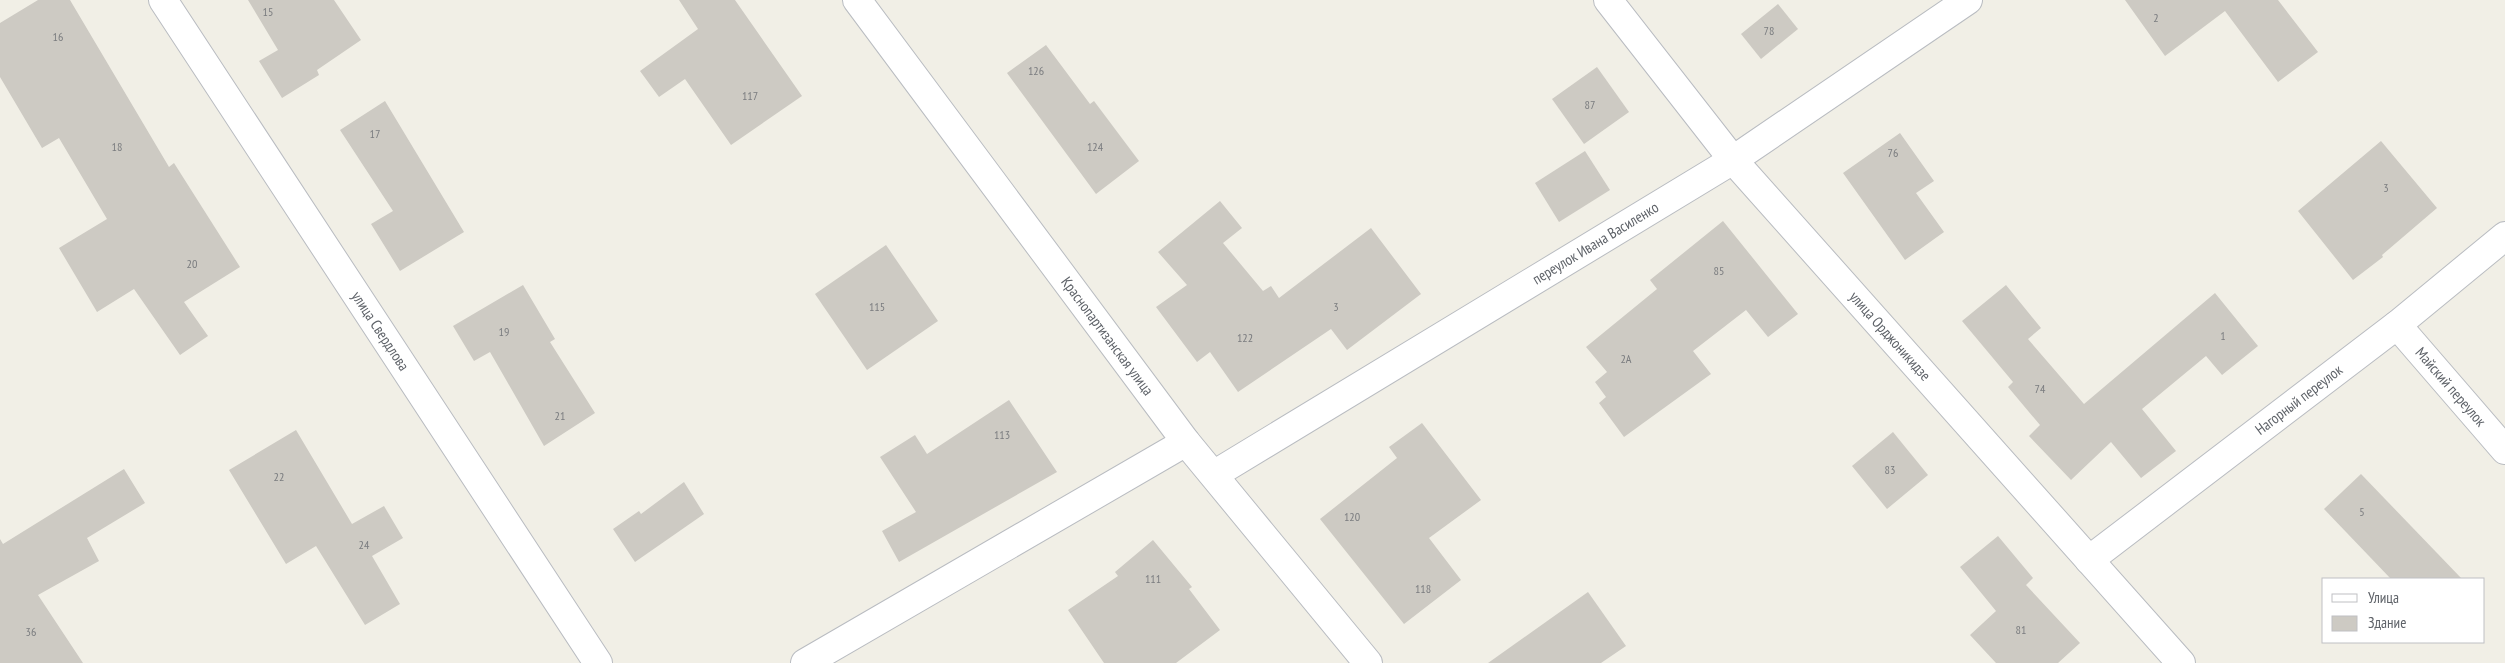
<svg xmlns="http://www.w3.org/2000/svg" width="2505" height="663" font-family="'PT Sans Narrow',sans-serif">
<style>
.building{fill:#cdcac3}
.lines{fill:none;stroke-linecap:round;stroke-linejoin:round}
.minor-casing{stroke:#b9bcc1;stroke-width:30}
.minor{stroke:#fff;stroke-width:28}
.labels{text-anchor:middle;stroke-width:4;stroke-linejoin:round;paint-order:stroke}
.number-label{font-size:12px;fill:#7a7c7f}
.street-label{font-size:15px;fill:#5e6268;stroke:#fff}
</style>
<rect width="100%" height="100%" fill="#f1efe6"/>
<g class="building">
<polygon points="38,0 70,0 169,167 174,163 240,267 184,302 208,336 180,355 134,289 97,312 59,248 107,219 59,138 42,148 0,77 0,23"/>
<polygon points="248,0 334,0 361,40 317,70 319,75 282,98 259,61 278,50"/>
<polygon points="679,0 735,0 802,96 731,145 685,79 659,97 640,71 698,29"/>
<polygon points="2125,0 2278,0 2318,52 2278,82 2225,11 2165,56"/>
<polygon points="1778,4 1798,29 1761,59 1741,34"/>
<polygon points="1046,45 1090,104 1094,101 1139,161 1096,194 1007,73"/>
<polygon points="1597,67 1629,112 1584,144 1552,99"/>
<polygon points="385,101 464,232 400,271 371,224 393,211 340,130"/>
<polygon points="1900,133 1934,181 1916,193 1944,232 1905,260 1843,173"/>
<polygon points="2381,141 2437,208 2382,255 2383,257 2353,280 2298,211"/>
<polygon points="1585,151 1610,190 1559,222 1535,183"/>
<polygon points="1220,201 1242,228 1223,243 1263,291 1271,286 1279,298 1371,228 1421,294 1347,350 1331,329 1238,392 1210,352 1197,362 1156,307 1187,285 1158,252"/>
<polygon points="1723,221 1798,314 1768,337 1746,310 1693,351 1711,374 1624,437 1599,403 1606,397 1595,382 1607,372 1586,347 1657,289 1650,280"/>
<polygon points="886,245 938,321 867,370 815,294"/>
<polygon points="523,285 555,339 550,342 595,413 544,446 490,352 474,361 453,326"/>
<polygon points="2006,285 2041,328 2028,339 2084,404 2215,293 2258,346 2222,375 2206,356 2142,409 2176,451 2141,478 2111,442 2071,480 2029,436 2040,425 2008,387 2013,382 1962,321"/>
<polygon points="1009,400 1057,472 899,562 882,531 916,512 880,457 915,435 927,454"/>
<polygon points="1422,423 1481,500 1429,538 1461,580 1404,624 1320,519 1397,458 1389,447"/>
<polygon points="296,430 352,524 384,506 403,538 372,556 400,604 365,625 316,546 286,564 229,470"/>
<polygon points="1893,432 1928,475 1887,509 1852,466"/>
<polygon points="124,469 145,503 87,538 99,561 38,595 83,663 0,663 0,539 3,544"/>
<polygon points="2361,474 2462,579 2391,579 2324,509"/>
<polygon points="684,482 704,514 635,562 613,529 639,511 641,514"/>
<polygon points="1998,536 2033,578 2026,585 2080,643 2058,663 1996,663 1970,635 1996,611 1960,567"/>
<polygon points="1153,540 1192,587 1189,589 1220,630 1176,663 1104,663 1068,610 1118,576 1115,572"/>
<polygon points="1588,592 1626,646 1601,663 1488,663"/>
</g>
<g class="lines">
<g class="minor-casing">
<g id="minor">
<path id="s1" d="M163,0L598,663"/>
<path id="s2" d="M857,0L1186,442L1368,663"/>
<path id="s3" d="M1608,0L1733,160L2181,663"/>
<path id="s4" d="M2397,325L2505,450"/>
<path id="s5" d="M1215,474L1733,160L1968,0"/>
<path id="s6" d="M2089,560L2397,325L2505,236"/>
<polyline points="805,663 1186,442"/>
</g>
</g>
<use href="#minor" class="minor"/>
</g>
<g class="labels">
<g class="number-label">
<text x="268" y="16">15</text>
<text x="2156" y="22">2</text>
<text x="1769" y="35">78</text>
<text x="58" y="41">16</text>
<text x="1036" y="75">126</text>
<text x="750" y="100">117</text>
<text x="1590" y="109">87</text>
<text x="375" y="138">17</text>
<text x="117" y="151">18</text>
<text x="1095" y="151">124</text>
<text x="1893" y="157">76</text>
<text x="2386" y="192">3</text>
<text x="192" y="268">20</text>
<text x="1719" y="275">85</text>
<text x="877" y="311">115</text>
<text x="1336" y="311">3</text>
<text x="504" y="336">19</text>
<text x="2223" y="340">1</text>
<text x="1245" y="342">122</text>
<text x="1626" y="363">2А</text>
<text x="2040" y="393">74</text>
<text x="560" y="420">21</text>
<text x="1002" y="439">113</text>
<text x="1890" y="474">83</text>
<text x="279" y="481">22</text>
<text x="2362" y="516">5</text>
<text x="1352" y="521">120</text>
<text x="364" y="549">24</text>
<text x="1153" y="583">111</text>
<text x="1423" y="593">118</text>
<text x="2021" y="634">81</text>
<text x="31" y="636">36</text>
</g>
<g class="street-label">
<text dy="5" stroke="none"><textPath href="#s5" startOffset="445">переулок Ивана Василенко</textPath></text>
<text dy="5" stroke="none"><textPath href="#s1" startOffset="396">улица Свердлова</textPath></text>
<text dy="5" stroke="none"><textPath href="#s2" startOffset="419">Краснопартизанская улица</textPath></text>
<text dy="5" stroke="none"><textPath href="#s3" startOffset="439">улица Орджоникидзе</textPath></text>
<text dy="5" stroke="none"><textPath href="#s4" startOffset="82">Майский переулок</textPath></text>
<text dy="5" stroke="none"><textPath href="#s6" startOffset="264">Нагорный переулок</textPath></text>
</g>
</g>
<rect x="2322" y="578" width="162" height="65" fill="#ffffff" stroke="#bfc0c3"/>
<rect x="2332" y="594" width="25" height="8" fill="#ffffff" stroke="#bfc0c3"/>
<text x="2368" y="603" font-size="15" fill="#5e6268">Улица</text>
<rect x="2332" y="616" width="25" height="15" fill="#cdcac3" stroke="#bfc0c3"/>
<text x="2368" y="628" font-size="15" fill="#5e6268">Здание</text>
</svg>
